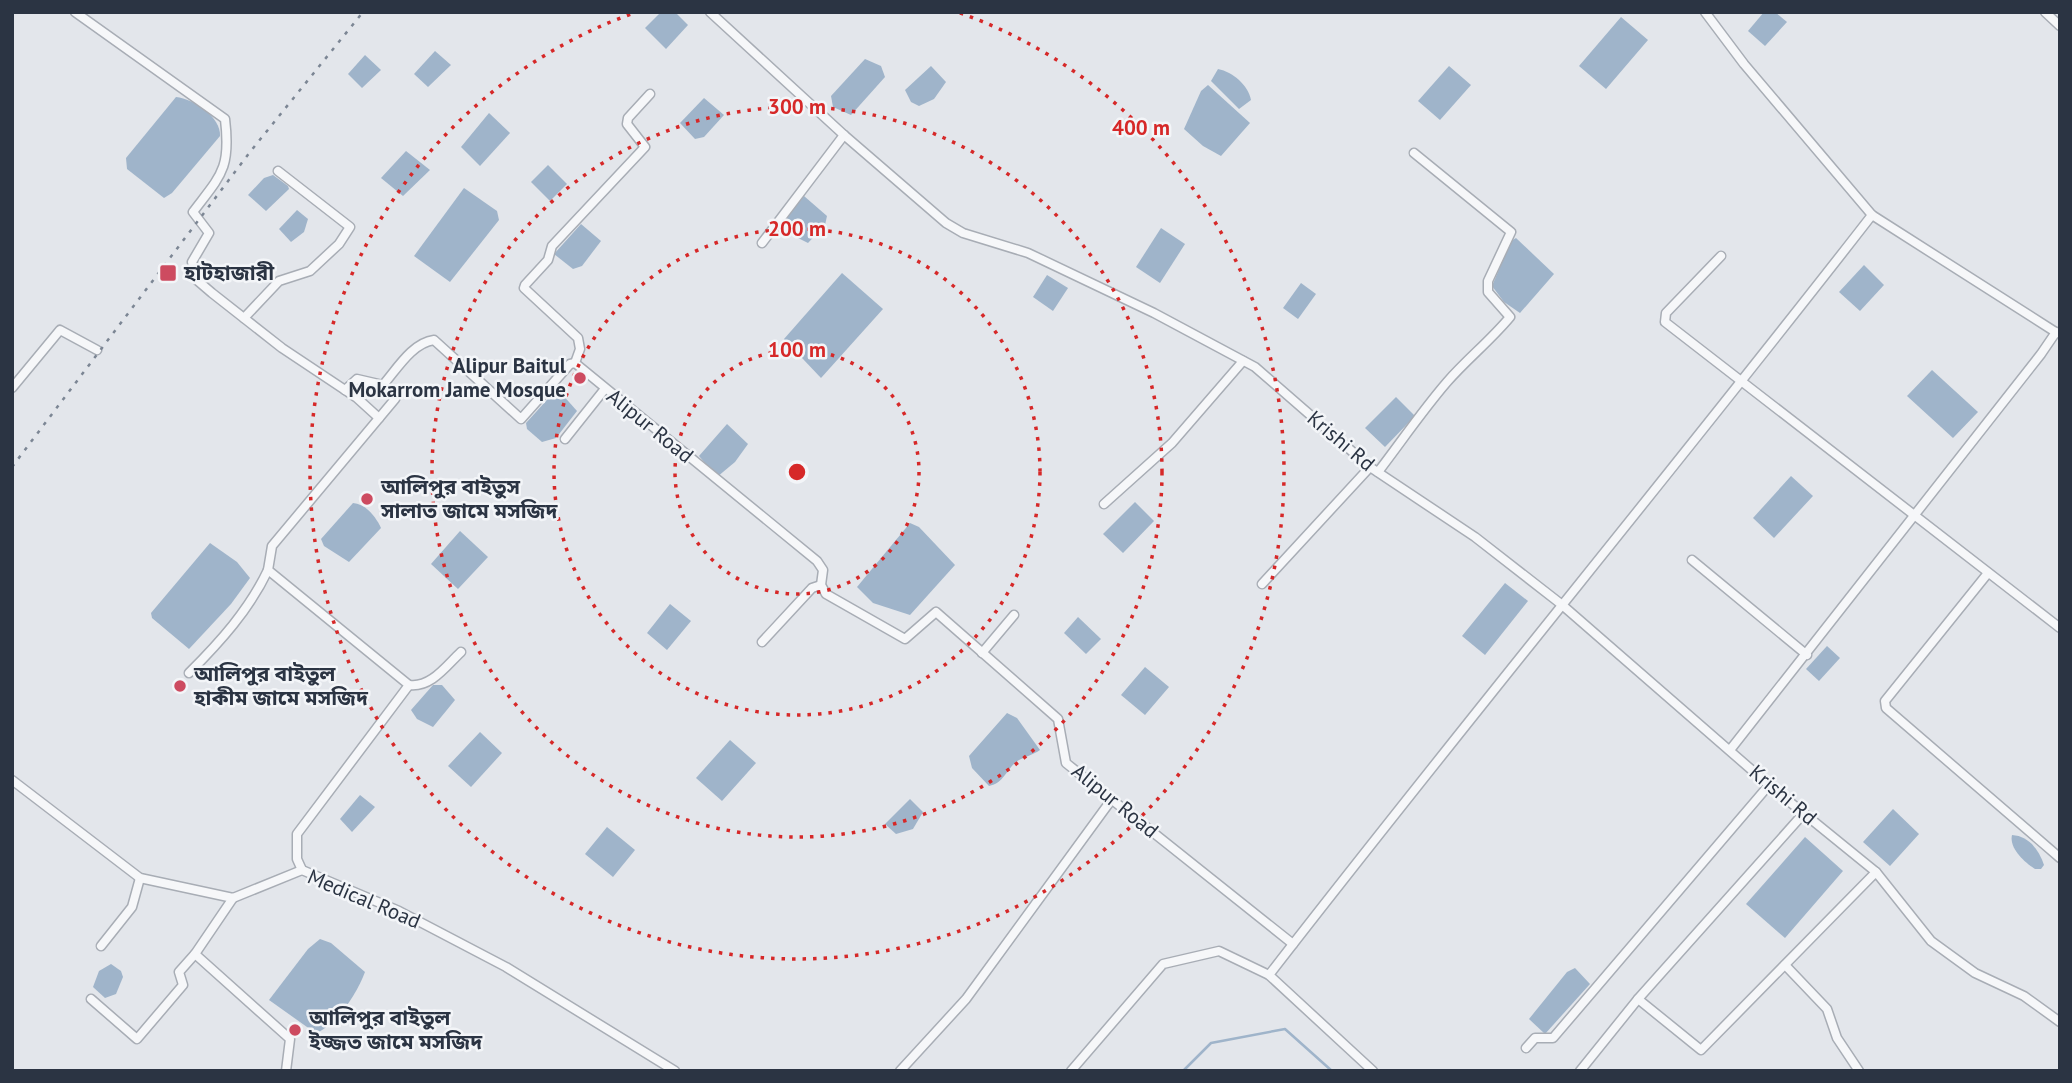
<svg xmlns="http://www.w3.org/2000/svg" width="2072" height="1083" font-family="'PT Sans','Noto Sans Bengali',sans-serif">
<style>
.water{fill:#9fb4ca}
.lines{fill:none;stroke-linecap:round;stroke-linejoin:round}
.stream{stroke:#9fb4ca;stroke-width:2.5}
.street-casing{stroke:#a8adb5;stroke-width:11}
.street{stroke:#f6f7f9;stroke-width:8}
.rail{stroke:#7c8694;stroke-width:2.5;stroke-dasharray:3.5 7;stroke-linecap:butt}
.ring{fill:none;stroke:#d62828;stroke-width:3.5;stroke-dasharray:3.5 7}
.poi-dot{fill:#cd4b60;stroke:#f3f5f8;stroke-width:2.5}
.labels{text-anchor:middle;stroke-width:5;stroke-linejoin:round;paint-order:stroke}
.poi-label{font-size:21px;font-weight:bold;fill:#2b3443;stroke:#f3f5f8;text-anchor:start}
.street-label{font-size:21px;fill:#2b3443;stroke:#f3f5f8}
.centre{fill:#d62828;stroke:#f3f5f8;stroke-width:3.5}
.ring-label{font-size:21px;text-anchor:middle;font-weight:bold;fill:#d62828;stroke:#f3f5f8;stroke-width:5;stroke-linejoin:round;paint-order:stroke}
</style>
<rect width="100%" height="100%" fill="#e3e6eb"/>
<g class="water">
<polygon points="661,12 675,12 688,25 666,49 645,28"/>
<polygon points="1764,12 1775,12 1787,22 1765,46 1748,31"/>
<polygon points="1621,17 1648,40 1606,89 1579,66"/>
<polygon points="435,51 451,65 428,87 414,74"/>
<polygon points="365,55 381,70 362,88 348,74"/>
<polygon points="865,59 881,66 885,77 851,115 833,107 831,96"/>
<polygon points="931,66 946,82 934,99 919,106 911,102 905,90"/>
<polygon points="1449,66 1471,85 1440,120 1418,101"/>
<path d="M1218,69C1233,72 1248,85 1251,100L1239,109L1211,81Z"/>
<polygon points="1208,85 1250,123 1221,156 1203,146 1184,129 1201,91"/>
<path d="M176,97C194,99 221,117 220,136L172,193L164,198L127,169L126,158Z"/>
<polygon points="704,98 724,115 704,137 695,139 680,123"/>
<polygon points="489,113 510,133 480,166 461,147"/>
<polygon points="406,151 430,170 403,196 381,178"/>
<polygon points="548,165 567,184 550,201 531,182"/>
<polygon points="273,175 288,186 289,189 266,211 248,195 264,178"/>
<polygon points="464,188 497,211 499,220 450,282 414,256"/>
<polygon points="804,196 827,216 825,225 808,243 788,233 784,218"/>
<polygon points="297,210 308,219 304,232 291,242 279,229"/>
<polygon points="581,224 601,241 582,266 573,269 554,254"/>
<polygon points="1161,228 1185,244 1160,283 1136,267"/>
<polygon points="1516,238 1554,274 1520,313 1504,302 1492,286 1511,241"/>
<polygon points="1864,265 1884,285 1860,311 1839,292"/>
<polygon points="842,273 883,309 821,378 784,339"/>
<polygon points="1047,275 1068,288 1053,311 1033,297"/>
<polygon points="1301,283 1316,294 1298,319 1283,308"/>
<polygon points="1932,370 1978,412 1953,438 1907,396"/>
<polygon points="555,391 561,393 577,411 556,438 542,442 527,429 526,423"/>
<polygon points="1396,397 1415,416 1385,447 1365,428"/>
<polygon points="727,424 748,444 735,462 717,477 699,456"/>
<polygon points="1791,476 1813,496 1774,538 1753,518"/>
<polygon points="1135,502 1154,521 1123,553 1103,534"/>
<path d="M353,503C366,504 376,517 381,528L349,562L324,546L321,539Z"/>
<polygon points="910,523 919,527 955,565 910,615 873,603 857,587"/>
<polygon points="460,531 488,557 458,589 431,564"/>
<polygon points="210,543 237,562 250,578 231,604 189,649 152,618 151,613"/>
<polygon points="1505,583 1528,601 1485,655 1462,636"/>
<polygon points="670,604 691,621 667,650 647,633"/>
<polygon points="1078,617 1101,639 1086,654 1064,633"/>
<polygon points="1827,646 1840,658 1819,681 1806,669"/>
<polygon points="1145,667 1169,687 1145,715 1121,695"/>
<polygon points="433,685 442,685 455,700 433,727 417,719 411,710"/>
<path d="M1007,713L1017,718L1040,750C1033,755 1026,756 1019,760C1007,767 1005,783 989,786L972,768L969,756Z"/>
<polygon points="480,732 502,753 471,787 448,766"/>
<polygon points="730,740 756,763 722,801 696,778"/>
<polygon points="360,795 375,807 352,832 340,819"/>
<polygon points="910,799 923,812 913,829 896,834 885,824"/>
<polygon points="1893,809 1919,834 1890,866 1863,842"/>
<polygon points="607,827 635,850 613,877 585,854"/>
<path d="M2012,835C2029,836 2039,850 2044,865L2041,869H2035C2024,862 2009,848 2012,835Z"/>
<polygon points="1805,837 1843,871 1785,938 1746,904"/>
<path d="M320,939L331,943L365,972C357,994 339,1020 319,1032L307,1027L269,1000L308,949Z"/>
<polygon points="111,964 121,971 123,977 116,994 105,998 93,987 99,971"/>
<polygon points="1575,968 1590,984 1545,1034 1529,1019 1567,972"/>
</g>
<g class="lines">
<polyline class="stream" points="1183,1071 1211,1043 1285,1029 1332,1071"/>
<g class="street-casing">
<g id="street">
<path d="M75,12L225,119C231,169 221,175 193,212L209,233L192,262L198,281L212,293L282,348L357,398L379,418"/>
<polyline points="710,12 844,135 946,223 963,233 1028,253 1154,313 1255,367 1370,467 1475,537 1561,604 1769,785 1876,872"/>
<polyline points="1705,12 1744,64 1872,215 2057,333"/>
<polyline points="2045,12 2060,26"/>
<polyline points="762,243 844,135"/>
<polyline points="1721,256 1666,313 1665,322 2060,628"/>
<polyline points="244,318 279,281 310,271 339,244 350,227 278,171"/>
<polyline points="575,363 580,349 578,338 524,288 525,285 548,260 552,246 645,147 627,124 628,118 650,94"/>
<polyline points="12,388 60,330 97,350"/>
<polyline points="345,390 357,379 383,385"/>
<polyline points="565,439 604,390"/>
<path d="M1378,472C1401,442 1422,411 1447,382C1467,359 1490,341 1510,317L1488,292V281L1511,232L1414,153"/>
<polyline points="1104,504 1172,443 1243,361"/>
<polyline points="1692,560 1807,655"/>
<polyline points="1988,573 1885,701 1886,708 2060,858"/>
<polyline points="1262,584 1370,467"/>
<polyline points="762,642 812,588 821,585"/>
<polyline points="982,653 1014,615"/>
<path d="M189,673C220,642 249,610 268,570"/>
<path d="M409,685C431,688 446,666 461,652"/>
<polyline points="1730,750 2041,354 2056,332"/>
<polyline points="12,780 140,878 233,898 302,870 399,911 506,967 675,1071"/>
<path d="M302,870L297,859V834L409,685L268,570L272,546L395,399L383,385C397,369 412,343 434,340L521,419L570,364L575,363L817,561L823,570L821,585L826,594L905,639L936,612L1058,719L1066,763L1293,944"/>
<polyline points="233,898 195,954 290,1039 286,1071"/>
<polyline points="101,946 132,907 140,878"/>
<polyline points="1785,965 1827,1009 1837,1038 1859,1071"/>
<polyline points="91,999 137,1039 183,985 179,972 195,954"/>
<polyline points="1638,999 1701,1050 1876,872 1931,941 1975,973 2024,996 2060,1022"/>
<polyline points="1526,1048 1535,1038 1553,1038 1769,785"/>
<polyline points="900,1071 966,999 1112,799"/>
<polyline points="1071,1071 1163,964 1219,951 1269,975"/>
<path d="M1373,1071L1269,975C1467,719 1674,470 1872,215"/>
<polyline points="1580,1071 1638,999 1804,813"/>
</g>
</g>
<use href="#street" class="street"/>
<polyline class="rail" points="12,467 250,152 363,12"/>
</g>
<g class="ring">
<circle cx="797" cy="472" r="122"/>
<circle cx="797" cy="472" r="243"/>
<circle cx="797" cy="472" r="365"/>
<path d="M960 13A487 487 0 1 1 634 13"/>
</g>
<g class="poi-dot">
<rect x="159" y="264" width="18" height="18" rx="3.5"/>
<circle cx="580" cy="378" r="7"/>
<circle cx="367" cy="499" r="7"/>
<circle cx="180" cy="686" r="7"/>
<circle cx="295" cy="1030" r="7"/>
</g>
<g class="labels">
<g class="poi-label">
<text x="184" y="280">হাটহাজারী</text>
<text x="566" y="373" text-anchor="end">Alipur Baitul<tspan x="566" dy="24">Mokarrom Jame Mosque</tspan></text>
<text x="381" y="494">আলিপুর বাইতুস<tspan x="381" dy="24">সালাত জামে মসজিদ</tspan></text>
<text x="194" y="681">আলিপুর বাইতুল<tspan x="194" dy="24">হাকীম জামে মসজিদ</tspan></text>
<text x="309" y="1025">আলিপুর বাইতুল<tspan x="309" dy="24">ইজ্জত জামে মসজিদ</tspan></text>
</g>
<g class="street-label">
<text transform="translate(650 426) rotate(39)" y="7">Alipur Road</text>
<text transform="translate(1341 441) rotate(40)" y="7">Krishi Rd</text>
<text transform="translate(1783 795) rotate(40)" y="7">Krishi Rd</text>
<text transform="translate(1115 801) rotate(39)" y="7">Alipur Road</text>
<text transform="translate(364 899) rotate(23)" y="7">Medical Road</text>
</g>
</g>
<circle cx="797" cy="472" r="10" class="centre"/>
<g class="ring-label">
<text x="797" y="114">300 m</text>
<text x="1141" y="135">400 m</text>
<text x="797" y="236">200 m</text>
<text x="797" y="357">100 m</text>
</g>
<rect width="2072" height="1083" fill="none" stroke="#2b3443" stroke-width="28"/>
</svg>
